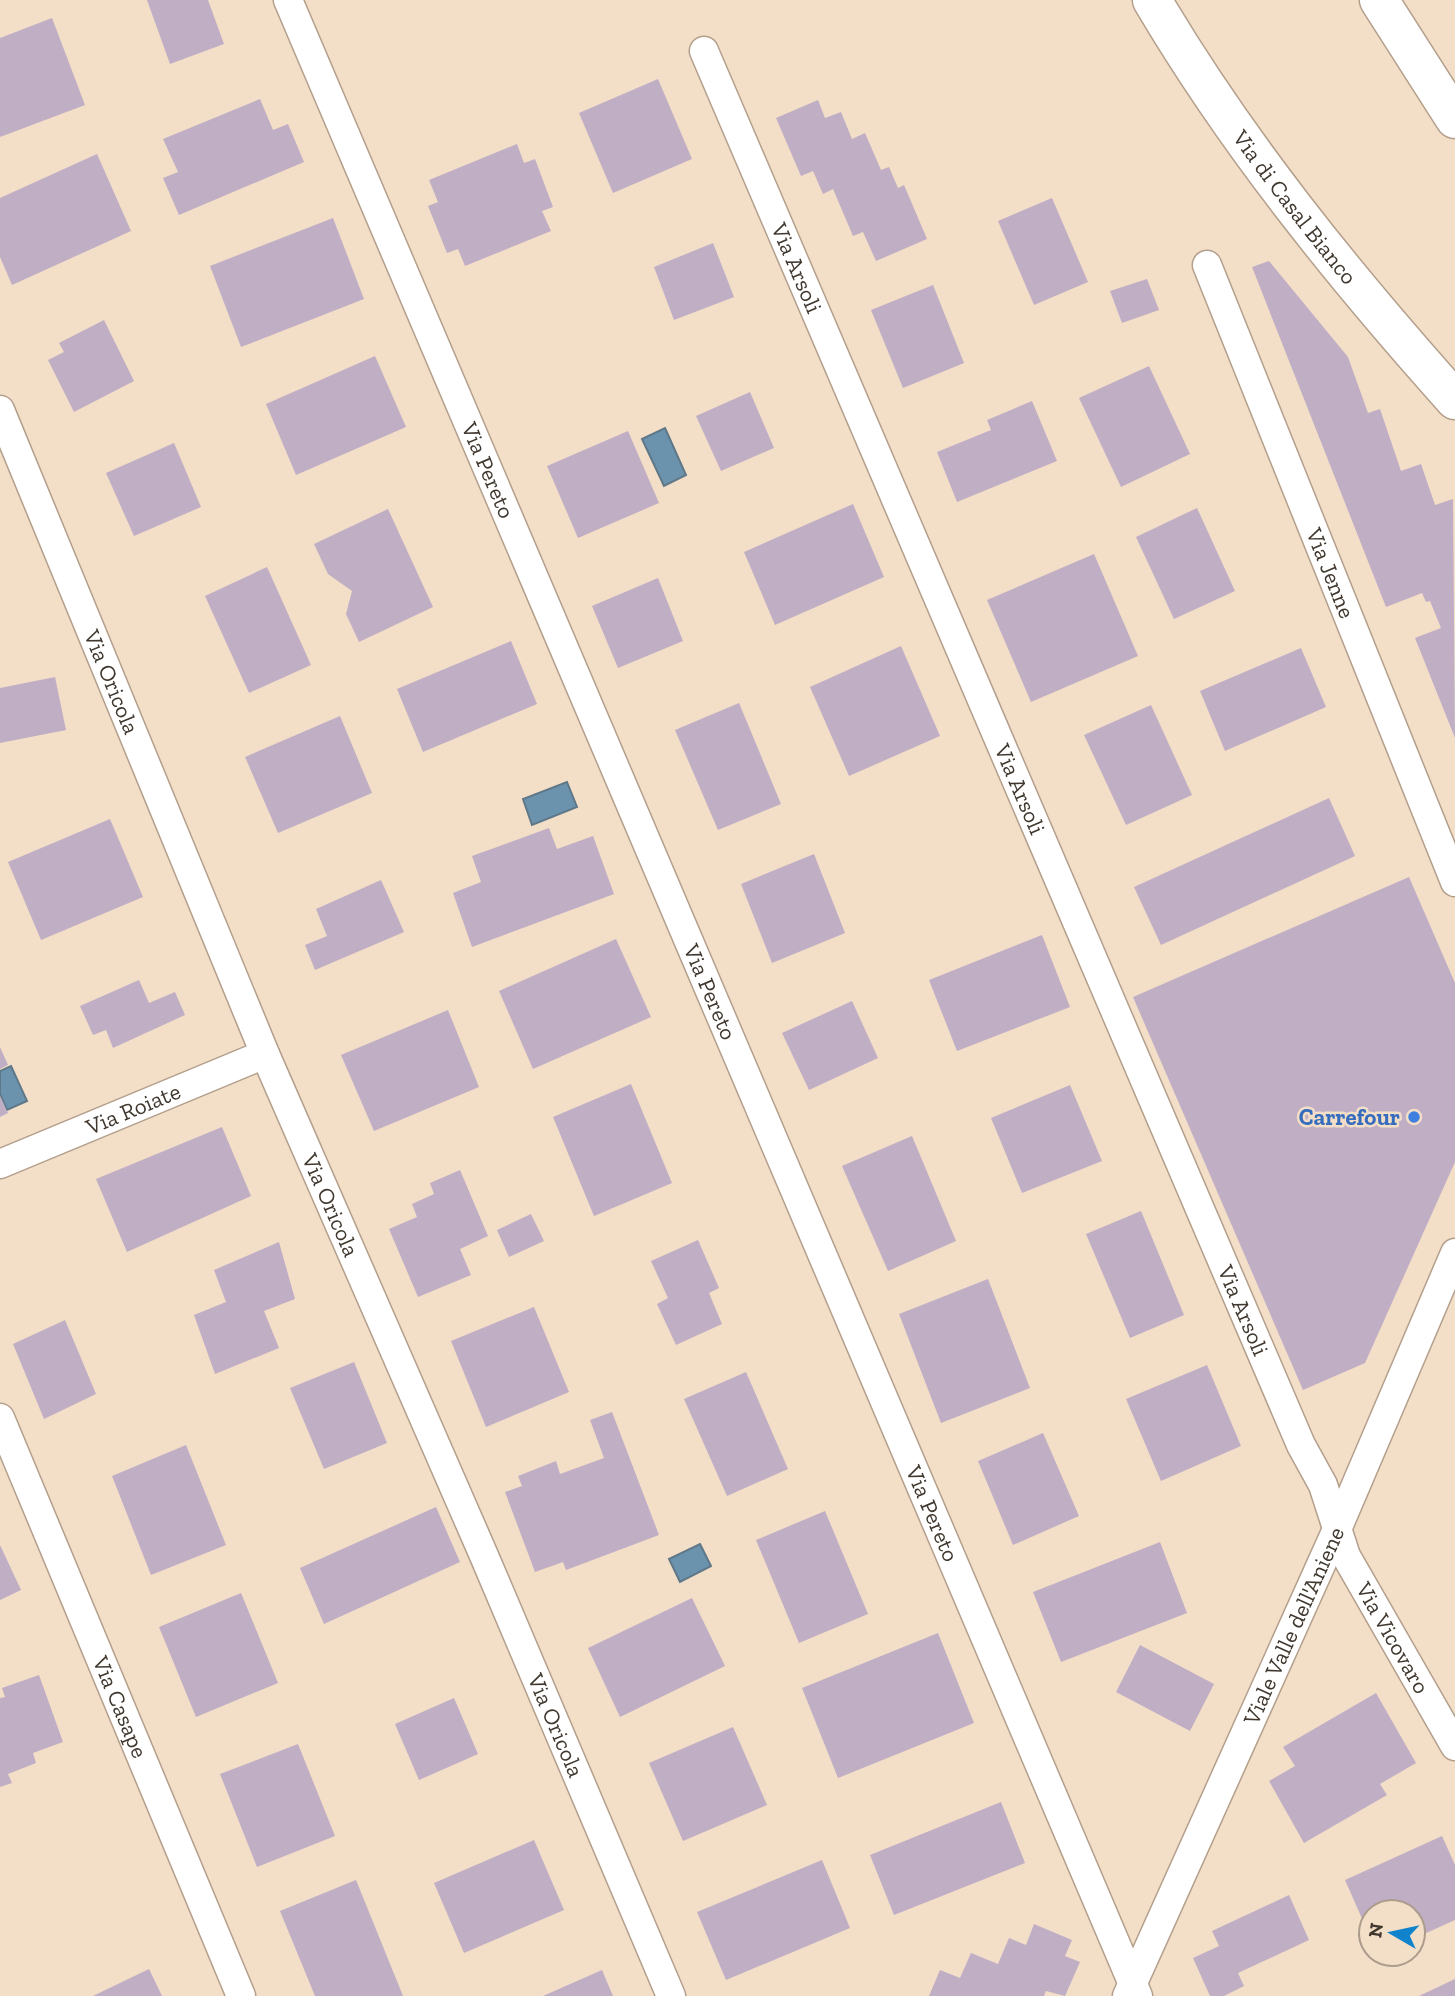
<svg xmlns="http://www.w3.org/2000/svg" width="1455" height="1996" font-family="'Zilla Slab',serif">
<style>
.water{fill:#6c93ae;stroke:#5f7888;stroke-width:2}
.building{fill:#c0aec5}
.lines{fill:none;stroke-linecap:round;stroke-linejoin:round}
.minor-casing{stroke:#b39f8b;stroke-width:31}
.secondary-casing{stroke:#b39f8b;stroke-width:41}
.minor{stroke:#fff;stroke-width:28}
.secondary{stroke:#fff;stroke-width:38}
.shop-dot{fill:#3f7fe0;stroke:#f3dec8;stroke-width:2.5}
.labels{text-anchor:middle;stroke-width:5;stroke-linejoin:round;paint-order:stroke}
.street-label{font-size:23px;fill:#40382f;stroke:#f3dec8}
.shop-label{font-size:23px;font-weight:bold;fill:#366cbe;stroke:#f3dec8;text-anchor:end}
</style>
<rect width="100%" height="100%" fill="#f3dec8"/>
<g class="water">
<polygon points="665,428 686,475 664,486 642,439"/>
<polygon points="567,782 577,807 532,825 523,799"/>
<polygon points="11,1066 27,1101 7,1110 0,1094 0,1071"/>
<polygon points="700,1544 711,1566 680,1582 669,1559"/>
</g>
<g class="building">
<polygon points="147,0 208,0 224,44 170,64"/>
<polygon points="52,18 85,105 0,137 0,38"/>
<polygon points="658,79 692,159 613,193 579,113"/>
<polygon points="260,99 273,130 288,124 304,162 179,215 163,178 178,172 163,139"/>
<polygon points="818,100 825,118 841,112 852,139 865,133 881,170 889,167 898,188 904,185 927,239 876,261 863,232 853,236 833,189 823,194 813,171 801,176 776,118"/>
<polygon points="517,144 524,163 535,159 553,207 542,211 551,231 465,266 458,249 447,253 428,206 438,202 429,180"/>
<polygon points="97,154 131,231 12,285 0,257 0,198"/>
<polygon points="1052,198 1088,282 1034,305 998,221"/>
<polygon points="333,218 364,299 241,347 210,266"/>
<polygon points="713,243 734,297 674,320 654,267"/>
<polygon points="1269,261 1348,357 1368,413 1380,409 1401,471 1421,464 1435,505 1453,499 1455,738 1415,638 1441,628 1430,601 1426,602 1422,593 1386,607 1252,267"/>
<polygon points="1147,279 1159,310 1122,323 1110,291"/>
<polygon points="933,285 964,363 903,388 871,310"/>
<polygon points="104,320 134,381 74,412 48,360 64,352 59,343"/>
<polygon points="375,356 406,427 296,475 266,404"/>
<polygon points="1149,366 1190,454 1121,487 1079,398"/>
<polygon points="750,392 774,448 721,471 696,416"/>
<polygon points="1032,401 1057,461 957,502 937,452 991,430 987,420"/>
<polygon points="628,431 659,503 578,538 547,466"/>
<polygon points="174,443 201,507 134,536 106,473"/>
<polygon points="853,504 884,577 775,625 744,552"/>
<polygon points="1197,508 1235,591 1174,619 1136,537"/>
<polygon points="388,509 433,607 359,642 346,614 352,591 328,574 314,544"/>
<polygon points="1094,554 1138,656 1031,702 987,600"/>
<polygon points="267,567 311,665 249,693 205,596"/>
<polygon points="658,578 683,641 618,668 592,606"/>
<polygon points="511,641 537,704 423,752 397,689"/>
<polygon points="901,646 940,736 849,776 810,687"/>
<polygon points="1301,648 1326,707 1225,751 1200,691"/>
<polygon points="55,677 66,730 0,743 0,688"/>
<polygon points="739,703 781,804 718,830 675,730"/>
<polygon points="1151,705 1192,795 1126,825 1084,735"/>
<polygon points="340,716 372,793 278,833 245,757"/>
<polygon points="1329,798 1355,856 1161,945 1134,887"/>
<polygon points="110,819 143,897 41,940 8,862"/>
<polygon points="549,828 557,849 593,836 614,894 472,947 453,893 481,882 472,856"/>
<polygon points="814,854 845,933 772,963 741,884"/>
<polygon points="1409,877 1455,983 1455,1162 1365,1363 1303,1390 1133,997"/>
<polygon points="381,880 404,932 315,970 305,945 327,936 316,909"/>
<polygon points="1042,935 1070,1007 957,1051 929,980"/>
<polygon points="616,939 651,1017 533,1069 499,991"/>
<polygon points="139,980 149,1003 175,992 185,1015 113,1048 106,1030 93,1035 80,1006"/>
<polygon points="852,1001 878,1058 809,1090 782,1033"/>
<polygon points="448,1010 479,1087 374,1131 341,1055"/>
<polygon points="0,1047 8,1065 0,1069"/>
<polygon points="631,1084 672,1183 594,1216 553,1117"/>
<polygon points="1070,1085 1102,1161 1022,1193 991,1118"/>
<polygon points="0,1096 8,1113 0,1117"/>
<polygon points="222,1127 251,1196 127,1252 96,1179"/>
<polygon points="912,1136 956,1241 888,1271 842,1166"/>
<polygon points="460,1170 488,1236 460,1249 471,1275 418,1297 389,1229 417,1217 412,1204 434,1194 430,1183"/>
<polygon points="1141,1211 1184,1315 1130,1338 1086,1234"/>
<polygon points="531,1214 544,1241 509,1257 497,1230"/>
<polygon points="698,1240 719,1288 709,1293 722,1324 676,1345 657,1304 668,1298 651,1261"/>
<polygon points="279,1242 295,1299 264,1311 279,1348 215,1374 194,1315 226,1302 214,1270"/>
<polygon points="988,1279 1030,1388 941,1423 899,1314"/>
<polygon points="534,1307 569,1392 486,1427 451,1341"/>
<polygon points="65,1320 96,1394 44,1419 13,1344"/>
<polygon points="354,1362 387,1443 324,1469 290,1388"/>
<polygon points="1207,1365 1241,1446 1161,1481 1126,1399"/>
<polygon points="746,1372 788,1469 727,1496 684,1399"/>
<polygon points="612,1412 659,1535 566,1570 563,1562 535,1572 505,1492 522,1486 518,1476 556,1461 560,1474 604,1458 590,1420"/>
<polygon points="1043,1433 1079,1516 1013,1545 978,1461"/>
<polygon points="186,1445 226,1545 151,1575 112,1476"/>
<polygon points="436,1507 460,1562 324,1624 300,1568"/>
<polygon points="825,1511 868,1614 799,1643 756,1540"/>
<polygon points="1160,1542 1187,1613 1061,1662 1033,1592"/>
<polygon points="0,1545 21,1590 0,1600"/>
<polygon points="241,1593 278,1683 196,1717 159,1627"/>
<polygon points="692,1598 725,1666 620,1717 588,1648"/>
<polygon points="938,1633 974,1723 838,1778 802,1688"/>
<polygon points="1140,1645 1214,1684 1190,1731 1116,1692"/>
<polygon points="39,1675 63,1742 33,1753 36,1763 8,1774 12,1783 0,1787 0,1698 5,1697 2,1688"/>
<polygon points="1376,1693 1416,1763 1380,1784 1387,1795 1304,1843 1269,1781 1295,1766 1283,1747"/>
<polygon points="454,1698 478,1754 419,1780 395,1724"/>
<polygon points="733,1727 767,1805 683,1841 649,1763"/>
<polygon points="298,1744 335,1836 257,1867 220,1774"/>
<polygon points="1001,1802 1025,1863 894,1915 870,1855"/>
<polygon points="1442,1836 1455,1865 1455,1920 1413,1939 1413,1912 1371,1912 1371,1939 1345,1880"/>
<polygon points="534,1840 564,1910 464,1953 434,1883"/>
<polygon points="822,1860 850,1928 726,1980 697,1912"/>
<polygon points="356,1880 403,1996 315,1996 280,1911"/>
<polygon points="1289,1895 1309,1940 1238,1973 1244,1986 1224,1996 1210,1996 1193,1958 1219,1946 1212,1931"/>
<polygon points="1034,1924 1072,1940 1065,1956 1080,1962 1065,1996 1046,1991 1044,1996 929,1996 940,1970 960,1978 971,1953 998,1964 1009,1938 1026,1945"/>
<polygon points="149,1969 162,1996 93,1996"/>
<polygon points="602,1970 613,1996 543,1996"/>
<polygon points="1455,1979 1455,1996 1419,1996"/>
</g>
<g class="lines">
<g class="minor-casing">
<g id="minor">
<path id="s1" d="M288,0L1138,1996"/>
<path id="s2" d="M704,51L1301,1445L1323,1485L1346,1556L1455,1746"/>
<path id="s3" d="M1207,265L1455,882"/>
<path id="s4" d="M0,410L265,1054L485,1558L671,1996"/>
<path id="s5" d="M0,1164L265,1054"/>
<path id="s6" d="M0,1418L241,1996"/>
<path id="s7" d="M1127,1996L1338,1527L1455,1253"/>
</g>
</g>
<g class="secondary-casing">
<g id="secondary">
<path id="s8" d="M1152,0C1237,144 1344,276 1455,400"/>
<polyline points="1379,0 1455,119"/>
</g>
</g>
<use href="#minor" class="minor"/>
<use href="#secondary" class="secondary"/>
</g>
<circle class="shop-dot" cx="1414" cy="1117" r="7"/>
<g class="labels">
<g class="street-label">
<text dy="8" stroke="none"><textPath href="#s8" startOffset="252">Via di Casal Bianco</textPath></text>
<text dy="8" stroke="none"><textPath href="#s2" startOffset="236">Via Arsoli</textPath></text>
<text dy="8" stroke="none"><textPath href="#s1" startOffset="511">Via Pereto</textPath></text>
<text dy="8" stroke="none"><textPath href="#s3" startOffset="332">Via Jenne</textPath></text>
<text dy="8" stroke="none"><textPath href="#s4" startOffset="294">Via Oricola</textPath></text>
<text dy="8" stroke="none"><textPath href="#s2" startOffset="803">Via Arsoli</textPath></text>
<text dy="8" stroke="none"><textPath href="#s1" startOffset="1078">Via Pereto</textPath></text>
<text dy="8" stroke="none"><textPath href="#s5" startOffset="144">Via Roiate</textPath></text>
<text dy="8" stroke="none"><textPath href="#s4" startOffset="861">Via Oricola</textPath></text>
<text dy="8" stroke="none"><textPath href="#s2" startOffset="1370">Via Arsoli</textPath></text>
<text dy="8" stroke="none"><textPath href="#s1" startOffset="1645">Via Pereto</textPath></text>
<text dy="8" stroke="none"><textPath href="#s7" startOffset="406">Viale Valle dell'Aniene</textPath></text>
<text dy="8" stroke="none"><textPath href="#s2" startOffset="1731">Via Vicovaro</textPath></text>
<text dy="8" stroke="none"><textPath href="#s6" startOffset="313">Via Casape</textPath></text>
<text dy="8" stroke="none"><textPath href="#s4" startOffset="1428">Via Oricola</textPath></text>
</g>
<g class="shop-label">
<text x="1400" y="1125">Carrefour</text>
</g>
</g>
<g transform="translate(1392 1933) rotate(279)"><circle r="33" fill="#f3dec8" stroke="#ab9c8b" stroke-width="2"/>
<path d="M0-5L12 26L0 18L-12 26Z" fill="#1183cc"/>
<text y="-10" font-size="19" font-weight="bold" text-anchor="middle" fill="#40382f">N</text>
</g>
</svg>
